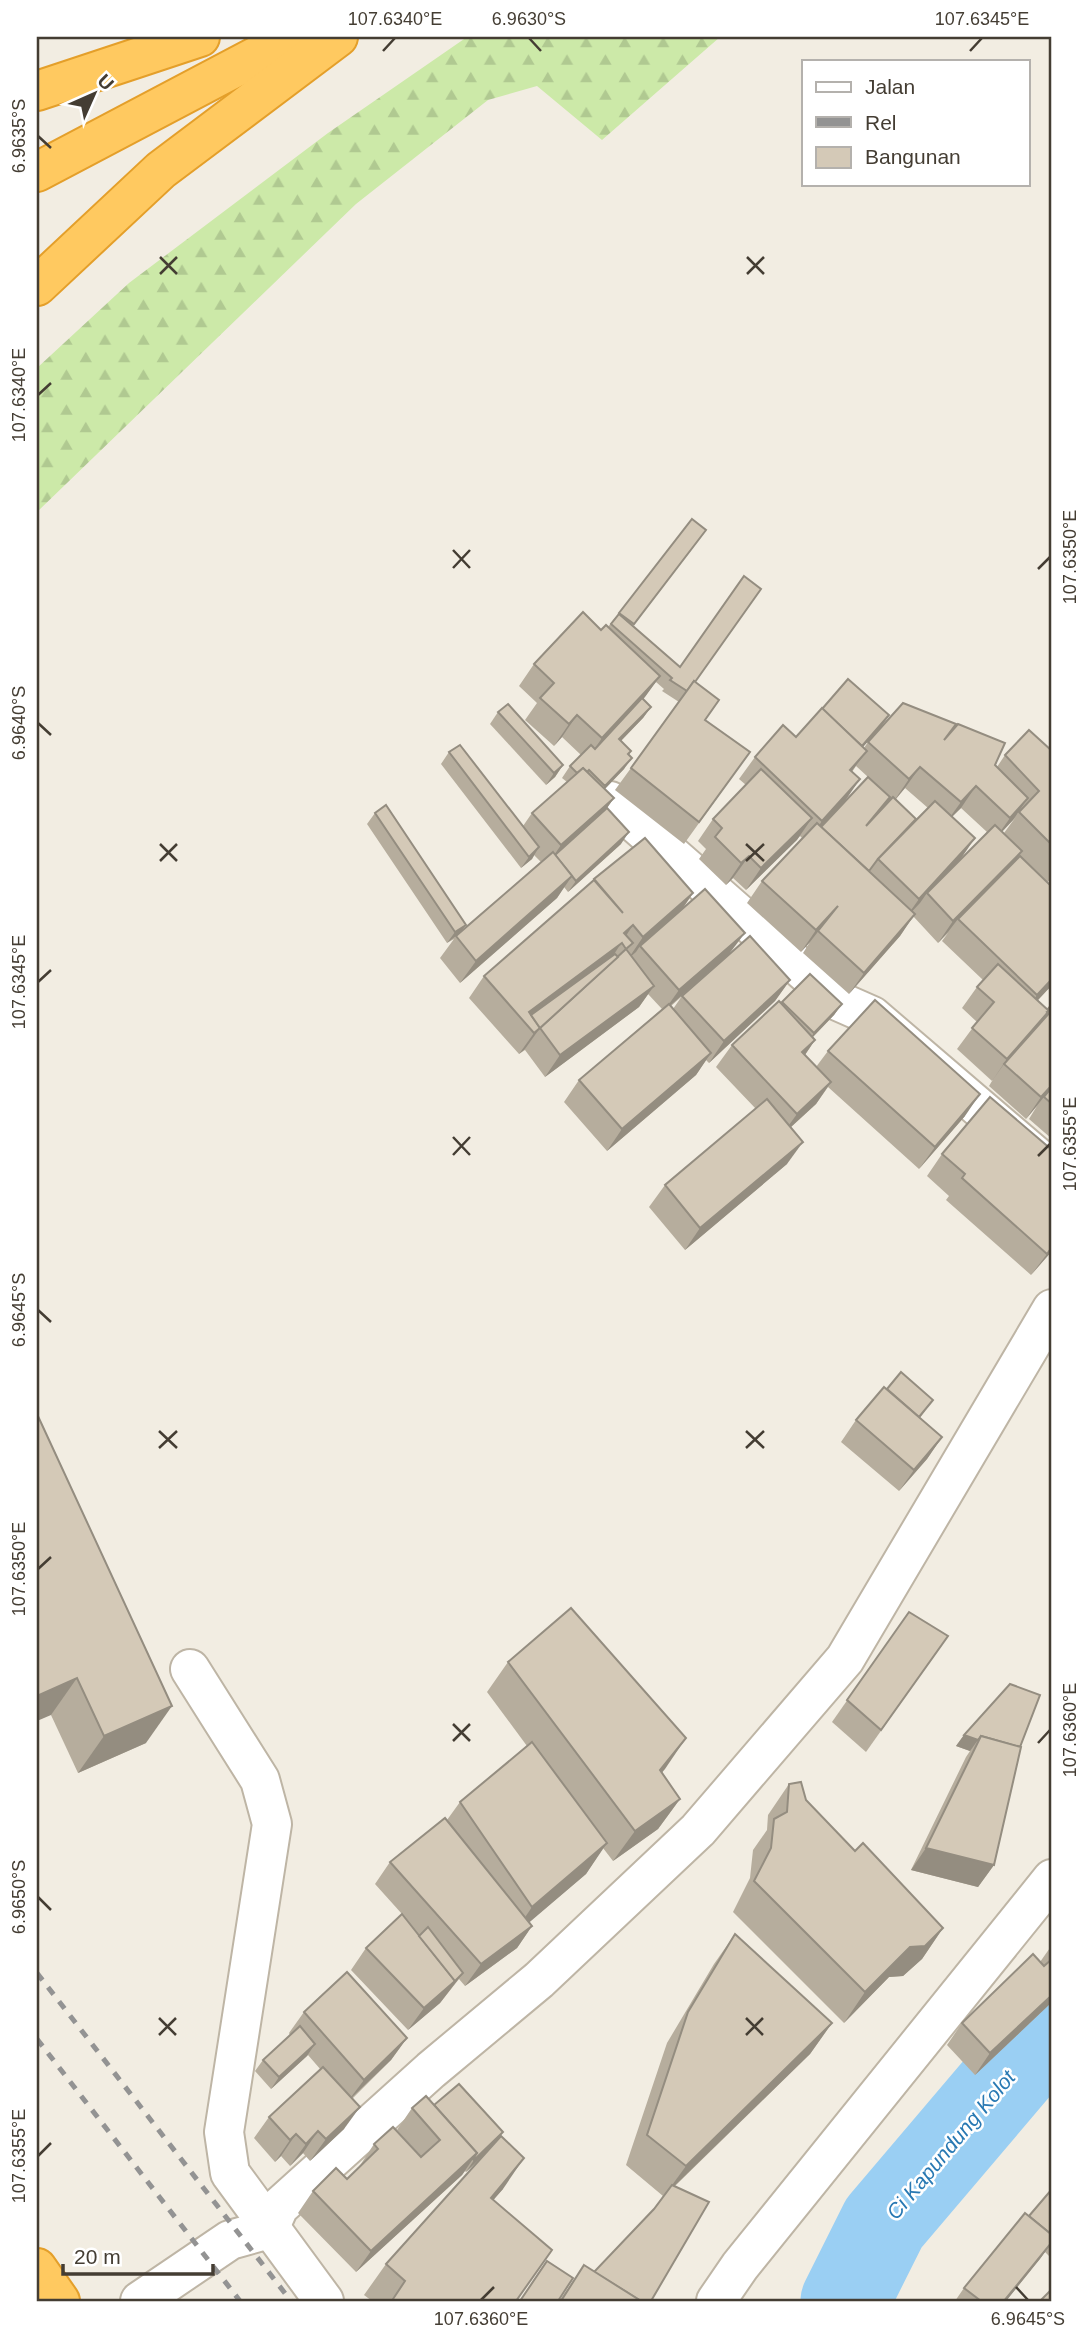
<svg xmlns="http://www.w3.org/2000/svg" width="1089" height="2338" font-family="Arial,sans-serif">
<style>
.forest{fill:url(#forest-firs)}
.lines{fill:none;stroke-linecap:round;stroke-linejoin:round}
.river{stroke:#9acff3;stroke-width:89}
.minor-casing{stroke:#beb5a5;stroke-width:42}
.highway-casing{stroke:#e49f2a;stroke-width:42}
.minor{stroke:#fff;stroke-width:38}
.highway{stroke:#ffc960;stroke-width:38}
.rail{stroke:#939393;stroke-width:5;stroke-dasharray:9 9;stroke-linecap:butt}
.wall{fill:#b6ad9d;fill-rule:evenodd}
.shaded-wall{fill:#948d80}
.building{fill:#d4c9b7;stroke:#948d80;stroke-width:2;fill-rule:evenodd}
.ticks{fill:none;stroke:#443d33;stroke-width:2.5}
.labels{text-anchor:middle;stroke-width:5;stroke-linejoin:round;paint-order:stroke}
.water-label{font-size:21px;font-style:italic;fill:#2879b3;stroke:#fff}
.neatline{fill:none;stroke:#443d33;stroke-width:2.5}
.ticks-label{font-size:18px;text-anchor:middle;fill:#443d33}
</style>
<defs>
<pattern id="forest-firs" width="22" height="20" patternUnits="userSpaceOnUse" patternTransform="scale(1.75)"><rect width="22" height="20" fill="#cce9a8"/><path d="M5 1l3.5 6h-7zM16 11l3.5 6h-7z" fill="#b0c991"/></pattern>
</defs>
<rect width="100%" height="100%" fill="#f2ede2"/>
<polygon class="forest" points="467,37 720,37 602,140 537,86 488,100 356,204 37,512 37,368 129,283 328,133"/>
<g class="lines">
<polyline class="river" points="845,2301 884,2223 1019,2064 1052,2036"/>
<g class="minor-casing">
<g id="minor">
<polyline points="610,801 838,1001 872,1016 1052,1170"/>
<polyline points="190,1669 260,1780 272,1824 224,2132 230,2173 324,2301"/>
<polyline points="269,2229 279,2207 431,2070 539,1980 698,1830 845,1659 1052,1309"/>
<polyline points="140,2301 230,2240 269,2229"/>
<polyline points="716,2301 740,2266 1052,1879"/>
</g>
</g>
<g class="highway-casing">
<g id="highway">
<polyline points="37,91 200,37"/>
<polyline points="37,172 293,37"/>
<polyline points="37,286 161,170 338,37"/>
<polyline points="37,2268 60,2301"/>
</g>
</g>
<use href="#minor" class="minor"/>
<use href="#highway" class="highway"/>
<g class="rail">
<polyline points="37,1973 291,2301"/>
<polyline points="37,2039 240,2301"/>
</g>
</g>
<g class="wall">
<polygon points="692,519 706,530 633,626 695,682 705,720 750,752 684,844 615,790 679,702 662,691 664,689 656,682 643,699 651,707 643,718 621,741 631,751 629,755 624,769 605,789 614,798 607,808 621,844 568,892 564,887 557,898 460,983 440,958 454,939 447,943 367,824 375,813 466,925 460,932 541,862 534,855 532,859 521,868 441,764 449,752 523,826 532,813 567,782 562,778 570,766 581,755 562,737 554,746 525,720 537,703 519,686 534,664 608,627"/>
<polygon points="498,712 563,765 555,777 546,785 490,724"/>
<path d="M889,715L881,727L863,747L864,748L868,742L946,738L997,767L1005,755L1052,751V877L1047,883L1052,887V886V985L1038,1000L1048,1009L1052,1004V1139L1029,1119L1037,1106L1026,1119L989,1086L995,1076L992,1081L957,1049L977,1022L962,1008L977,987L983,980L942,941L948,933L938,943L913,916L900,936L849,994L803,953L810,942L801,952L747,903L762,881L802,838L800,836L746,890L733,878L726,885L699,859L706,849L698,841L713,819L746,785L739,779L755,757L796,737ZM856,766L868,777L845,801L852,772ZM905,788L928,808L916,819L896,799ZM883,791L892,799L882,809L890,797ZM961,808L987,832L960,860L952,816ZM1015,818L1004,833L1002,832Z"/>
<path d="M594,879L693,893L683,908L730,953L790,980L775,1001L709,1063L706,1060L696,1075L607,1151L564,1102L579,1080L662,1009L648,994L639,1007L545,1077L525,1050L519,1054L469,998L484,976L592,882ZM708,973L682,996L673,1009L671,1006Z"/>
<polygon points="810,974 842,1004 834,1015 813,1037 815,1040 805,1055 816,1067 828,1051 965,1116 919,1169 828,1087 816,1104 790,1128 787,1164 685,1250 649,1207 665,1185 756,1109 716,1067 732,1045 781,1004"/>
<polygon points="1052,1150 1052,1251 1031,1275 946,1200 949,1196 927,1176 942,1154"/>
<polygon points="925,1411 920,1418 942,1437 927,1459 899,1491 841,1442 856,1420"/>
<polygon points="37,1414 146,1743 78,1773 51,1715"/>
<polygon points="909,1612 948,1636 866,1752 832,1722"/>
<polygon points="508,1662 662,1772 680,1799 658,1829 613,1861 603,1848 586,1874 529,1922 532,1926 517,1948 465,1986 459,1979 440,2003 408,2030 351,1970 366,1948 402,1914 375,1884 390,1862 447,1820 460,1802 527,1746 487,1692"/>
<polygon points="964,1735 1020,1747 994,1865 978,1887 911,1870 966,1757 970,1751 956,1746"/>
<polygon points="789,1784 806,1800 855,1851 943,1928 922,1959 903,1976 889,1977 844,2023 733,1912 750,1878 753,1850 767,1830 768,1815"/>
<polygon points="735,1934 832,2023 810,2054 675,2186 651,2301 559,2301 584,2265 594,2272 654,2209 663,2196 626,2165 667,2043 714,1964"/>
<polygon points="1052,1945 1052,2002 975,2075 947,2045 962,2023 1040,1962"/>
<polygon points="304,2012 407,2038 391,2060 352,2099 344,2129 310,2161 303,2153 290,2166 281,2156 275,2162 254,2138 269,2117 321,2070 308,2055 271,2089 255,2071 263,2060 290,2035 289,2033"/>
<polygon points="434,2105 500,2137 503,2189 493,2200 516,2301 372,2301 364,2295 386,2264 486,2153 466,2172 465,2171 462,2175 356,2272 298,2213 313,2191 347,2179 359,2167 374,2144 419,2154 397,2130 412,2108"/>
<polygon points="1052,2189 1052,2251 1049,2256 1045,2252 1006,2301 955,2301 964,2288 1029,2216"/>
</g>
<g class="shaded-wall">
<polygon points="660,676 645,697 587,760 602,738"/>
<polygon points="651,707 643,718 611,751 619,739"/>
<polygon points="577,715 562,737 554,746 569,724"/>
<polygon points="889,715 881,727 851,760 859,748"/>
<polygon points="867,751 851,772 850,770"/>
<polygon points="632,758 624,769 597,797 605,786"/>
<polygon points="563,765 555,777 546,785 554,773"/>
<polygon points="920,767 905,788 894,801 909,779"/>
<polygon points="860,779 845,801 807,843 822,821"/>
<polygon points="976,786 961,808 945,824 961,802"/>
<polygon points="614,798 599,819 546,867 561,845"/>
<polygon points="1028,798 1013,820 995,839 1010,818"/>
<polygon points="812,818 797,840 746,890 761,868"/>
<polygon points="629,832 621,844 568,892 576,881"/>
<polygon points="975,838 960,860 927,893 920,903 904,920 919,899"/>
<polygon points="539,847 532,859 521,868 529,857"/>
<polygon points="1022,851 1007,873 958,919 948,932 938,943 953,921"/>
<polygon points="749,856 733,878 726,885 741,863"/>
<polygon points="572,876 557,898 460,983 476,961"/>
<polygon points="693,893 678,915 640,946 636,952 628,959 643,937"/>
<polygon points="838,906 810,942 801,952 816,930"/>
<polygon points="915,914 900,936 849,994 864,973"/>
<polygon points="466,925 458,936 456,936 447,943 455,932"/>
<polygon points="633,925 607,965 523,1020 529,1012"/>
<polygon points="745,933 729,954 664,1011 679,990"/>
<polygon points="1052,979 1052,985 1022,1017 1037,995"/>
<polygon points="790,980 775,1001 709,1063 724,1041"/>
<polygon points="654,986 639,1007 545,1077 560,1055"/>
<polygon points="842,1004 834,1015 806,1044 814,1033"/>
<polygon points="1049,1011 1034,1032 1004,1064 992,1081 1007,1059"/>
<polygon points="540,1028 525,1049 519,1054 534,1033"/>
<polygon points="815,1040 800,1062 802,1052"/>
<polygon points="711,1053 696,1075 607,1151 622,1129"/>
<polygon points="831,1082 816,1104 781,1136 797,1114"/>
<polygon points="1052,1085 1052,1090 1044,1097 1026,1119 1041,1097"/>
<polygon points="980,1094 965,1116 919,1169 935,1147"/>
<polygon points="803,1142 787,1164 685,1250 700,1228"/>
<polygon points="1052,1247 1052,1251 1031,1275 1047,1254"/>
<polygon points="942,1437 927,1459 899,1491 914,1470"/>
<polygon points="77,1678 51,1715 37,1721 37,1696"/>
<polygon points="172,1706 146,1743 78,1773 104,1736"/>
<polygon points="964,1735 978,1740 970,1751 956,1746"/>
<polygon points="686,1738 665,1769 639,1800 660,1770"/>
<polygon points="680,1799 658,1829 613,1861 635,1831"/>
<polygon points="607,1843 586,1874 511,1938 532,1907"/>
<polygon points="926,1848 994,1865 978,1887 911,1870"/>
<polygon points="532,1926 517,1948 465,1986 481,1964"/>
<polygon points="943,1928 922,1959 903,1976 889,1977 844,2023 865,1992 910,1947"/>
<polygon points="463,1973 440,2003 408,2030 424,2008"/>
<polygon points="1052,1995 1052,2002 975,2075 990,2053"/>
<polygon points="832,2023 810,2054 664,2196 686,2166"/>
<polygon points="407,2038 391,2060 348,2101 364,2080"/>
<polygon points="315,2044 307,2056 271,2089 279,2077"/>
<polygon points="360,2107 344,2129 310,2161 326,2139"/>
<polygon points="318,2131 303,2153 290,2166 306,2144"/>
<polygon points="503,2132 495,2144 466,2172 474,2160"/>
<polygon points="296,2134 281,2156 275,2162 290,2140"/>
<polygon points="477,2153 462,2175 356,2272 371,2251"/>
<polygon points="524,2158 503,2189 469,2228 491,2198"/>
<polygon points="1052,2242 1040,2259 1006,2301 1004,2301"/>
</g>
<g class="building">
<polygon points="692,519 706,530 634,624 619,613"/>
<polygon points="744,576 761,589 695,682 694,681 687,691 670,680 672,678 611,624 619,614 680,667"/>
<polygon points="583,612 601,630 606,625 660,676 602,738 577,715 569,724 540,698 554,683 534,664"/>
<polygon points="848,679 889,715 862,746 822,709"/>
<polygon points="694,681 719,700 705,720 750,752 699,822 631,768"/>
<polygon points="642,698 651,707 619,739 631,751 628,754 632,758 605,786 589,770 587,772 583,768 577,773 570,766 591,745 595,749"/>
<polygon points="903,703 956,724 944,740 958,724 1005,743 995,765 1028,798 1010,818 976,786 961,802 920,767 909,779 868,742"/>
<polygon points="508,704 563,765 554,773 498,712"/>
<polygon points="822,708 867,751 850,770 860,779 822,821 755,757 783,725 796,737"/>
<polygon points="1029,730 1052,751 1052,845 1019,812 1039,791 1005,755"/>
<polygon points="460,745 539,847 529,857 449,752"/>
<polygon points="583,768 614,798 561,845 532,813"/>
<polygon points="761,769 812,818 761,868 749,856 741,863 715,837 722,828 713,819"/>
<polygon points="868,777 890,797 866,826 893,797 916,819 878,859 869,871 821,827"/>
<polygon points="935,801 975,838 919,899 878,859"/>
<polygon points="386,805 466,925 455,932 375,813"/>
<polygon points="607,808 629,832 576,881 555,855"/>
<polygon points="817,823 915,914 864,973 818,931 838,906 816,930 762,881"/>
<polygon points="995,825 1022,851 953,921 927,893"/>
<path d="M645,838L693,893L643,937L633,925L624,933L633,943L626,949L654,986L560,1055L540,1028L534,1033L484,976L594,880L623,913L594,879ZM622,943L626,949L540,1028L529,1012Z"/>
<polygon points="553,852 572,876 476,961 456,936"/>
<polygon points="1020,856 1052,887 1052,886 1052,979 1037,995 958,919"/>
<polygon points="705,889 745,933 679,990 640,946"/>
<polygon points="750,936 790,980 724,1041 682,996"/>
<polygon points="615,954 618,957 540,1028 531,1015"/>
<polygon points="998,964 1049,1011 1007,1059 972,1028 994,1002 977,987"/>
<polygon points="810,974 842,1004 814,1033 782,1002"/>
<polygon points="875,1000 980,1094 935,1147 828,1051"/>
<polygon points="779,1001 815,1040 802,1052 831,1082 797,1114 732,1045"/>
<polygon points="669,1004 711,1053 622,1129 579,1080"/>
<polygon points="1052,1004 1052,1010 1049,1014 1047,1012 1049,1011 1048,1009"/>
<polygon points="1052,1010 1052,1085 1041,1097 1004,1064"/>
<polygon points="1052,1087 1052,1104 1044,1097"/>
<polygon points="990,1097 1052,1150 1052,1247 1047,1254 962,1178 965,1174 942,1154"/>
<polygon points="767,1099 803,1142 700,1228 665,1185"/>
<polygon points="901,1372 933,1400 919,1417 887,1389"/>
<polygon points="884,1387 942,1437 914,1470 856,1420"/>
<polygon points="37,1414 172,1706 104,1736 77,1678 37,1696"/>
<polygon points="571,1608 686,1738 660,1770 680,1799 635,1831 508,1662"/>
<polygon points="909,1612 948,1636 881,1730 847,1700"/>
<polygon points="1010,1684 1040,1695 1020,1747 981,1736 978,1740 964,1735"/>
<polygon points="981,1736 1021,1747 994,1865 926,1848"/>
<polygon points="532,1742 607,1843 532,1907 460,1802"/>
<polygon points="801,1782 806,1800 855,1851 863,1843 943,1928 925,1946 910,1947 865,1992 754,1881 771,1848 774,1819 787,1812 789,1784"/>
<polygon points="445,1818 532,1926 481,1964 390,1862"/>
<polygon points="402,1914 455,1981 424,2008 366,1948"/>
<polygon points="428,1927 463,1973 455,1981 419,1936"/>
<polygon points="735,1934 832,2023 686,2166 647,2135 688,2012"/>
<polygon points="1033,1954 1044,1966 1052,1959 1052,1995 990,2053 962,2023"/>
<polygon points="347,1972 407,2038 364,2080 304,2012"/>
<polygon points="300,2026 315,2044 279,2077 263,2060"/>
<polygon points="323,2067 360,2107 326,2139 318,2131 306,2144 296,2134 290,2140 269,2117"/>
<polygon points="459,2084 503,2132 474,2160 473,2159 477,2153 434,2105"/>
<polygon points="426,2096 477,2153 371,2251 313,2191 336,2168 347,2179 378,2149 374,2144 393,2127 421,2157 440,2140 412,2108"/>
<polygon points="501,2136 524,2158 491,2198 552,2250 516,2301 395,2301 393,2299 405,2281 386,2264"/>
<polygon points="672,2185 709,2202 651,2301 641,2301 594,2272 654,2209"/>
<polygon points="1052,2189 1052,2235 1029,2216"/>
<polygon points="1025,2213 1052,2235 1052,2242 1004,2301 981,2301 964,2288"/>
<polygon points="547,2261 573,2278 558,2301 520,2301"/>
<polygon points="584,2265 641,2301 561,2301"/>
<polygon points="1052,2289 1052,2301 1040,2301"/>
</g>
<path class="ticks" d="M529,38L541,51M383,51L395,38M970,51L982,38M38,136L51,148M160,257L177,274M747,257L764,274M160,274L177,257M747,274L764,257M38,395L51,383M453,550L470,568M453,568L470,550M1038,569L1050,557M38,723L51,735M160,844L177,861M746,844L764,861M160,861L177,844M746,861L764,844M38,982L51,970M453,1137L470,1155M453,1155L470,1137M1038,1156L1050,1144M38,1310L51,1322M159,1431L177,1448M746,1431L764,1448M159,1448L177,1431M746,1448L764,1431M38,1569L51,1557M453,1724L470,1741M453,1741L470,1724M1038,1743L1050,1730M38,1897L51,1910M159,2018L176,2035M746,2018L763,2035M159,2035L176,2018M746,2035L763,2018M38,2156L51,2143M1016,2287L1028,2300M481,2300L494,2287"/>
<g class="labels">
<g class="water-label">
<text transform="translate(951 2145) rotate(-50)" y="7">Ci Kapundung Kolot</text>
</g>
</g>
<rect width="1089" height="2338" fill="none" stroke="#ffffff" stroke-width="77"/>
<rect x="802" y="60" width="228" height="126" fill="#ffffff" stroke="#b4b1ad" stroke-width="2"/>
<rect x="816" y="82" width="35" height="10" fill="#ffffff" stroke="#b4b1ad" stroke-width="2"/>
<text x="865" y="94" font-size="21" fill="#443d33">Jalan</text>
<rect x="816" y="117" width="35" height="10" fill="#939393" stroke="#b4b1ad" stroke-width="2"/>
<text x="865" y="130" font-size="21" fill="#443d33">Rel</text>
<rect x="816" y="147" width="35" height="21" fill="#d4c9b7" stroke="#b4b1ad" stroke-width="2"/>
<text x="865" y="164" font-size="21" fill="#443d33">Bangunan</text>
<g transform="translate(94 94) rotate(45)" stroke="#ffffff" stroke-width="5" paint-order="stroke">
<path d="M0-5L12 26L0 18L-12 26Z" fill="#443d33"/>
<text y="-10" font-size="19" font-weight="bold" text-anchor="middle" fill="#443d33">U</text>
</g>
<path d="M63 2264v10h150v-10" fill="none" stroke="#443d33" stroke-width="3.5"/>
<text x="74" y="2264" font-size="21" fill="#443d33" stroke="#ffffff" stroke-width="5" paint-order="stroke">20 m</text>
<rect x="38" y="38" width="1012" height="2262" class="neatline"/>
<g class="ticks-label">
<text x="395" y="25">107.6340°E</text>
<text x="529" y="25">6.9630°S</text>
<text x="982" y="25">107.6345°E</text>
<text transform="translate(19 136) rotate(-90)" y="6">6.9635°S</text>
<text transform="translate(19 395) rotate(-90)" y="6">107.6340°E</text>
<text transform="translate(1070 557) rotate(-90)" y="6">107.6350°E</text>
<text transform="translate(19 723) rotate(-90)" y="6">6.9640°S</text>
<text transform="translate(19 982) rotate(-90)" y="6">107.6345°E</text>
<text transform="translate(1070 1144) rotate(-90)" y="6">107.6355°E</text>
<text transform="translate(19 1310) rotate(-90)" y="6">6.9645°S</text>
<text transform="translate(19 1569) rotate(-90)" y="6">107.6350°E</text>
<text transform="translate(1070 1730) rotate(-90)" y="6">107.6360°E</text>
<text transform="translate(19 1897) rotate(-90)" y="6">6.9650°S</text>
<text transform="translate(19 2156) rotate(-90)" y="6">107.6355°E</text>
<text x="481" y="2325">107.6360°E</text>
<text x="1028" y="2325">6.9645°S</text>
</g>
</svg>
